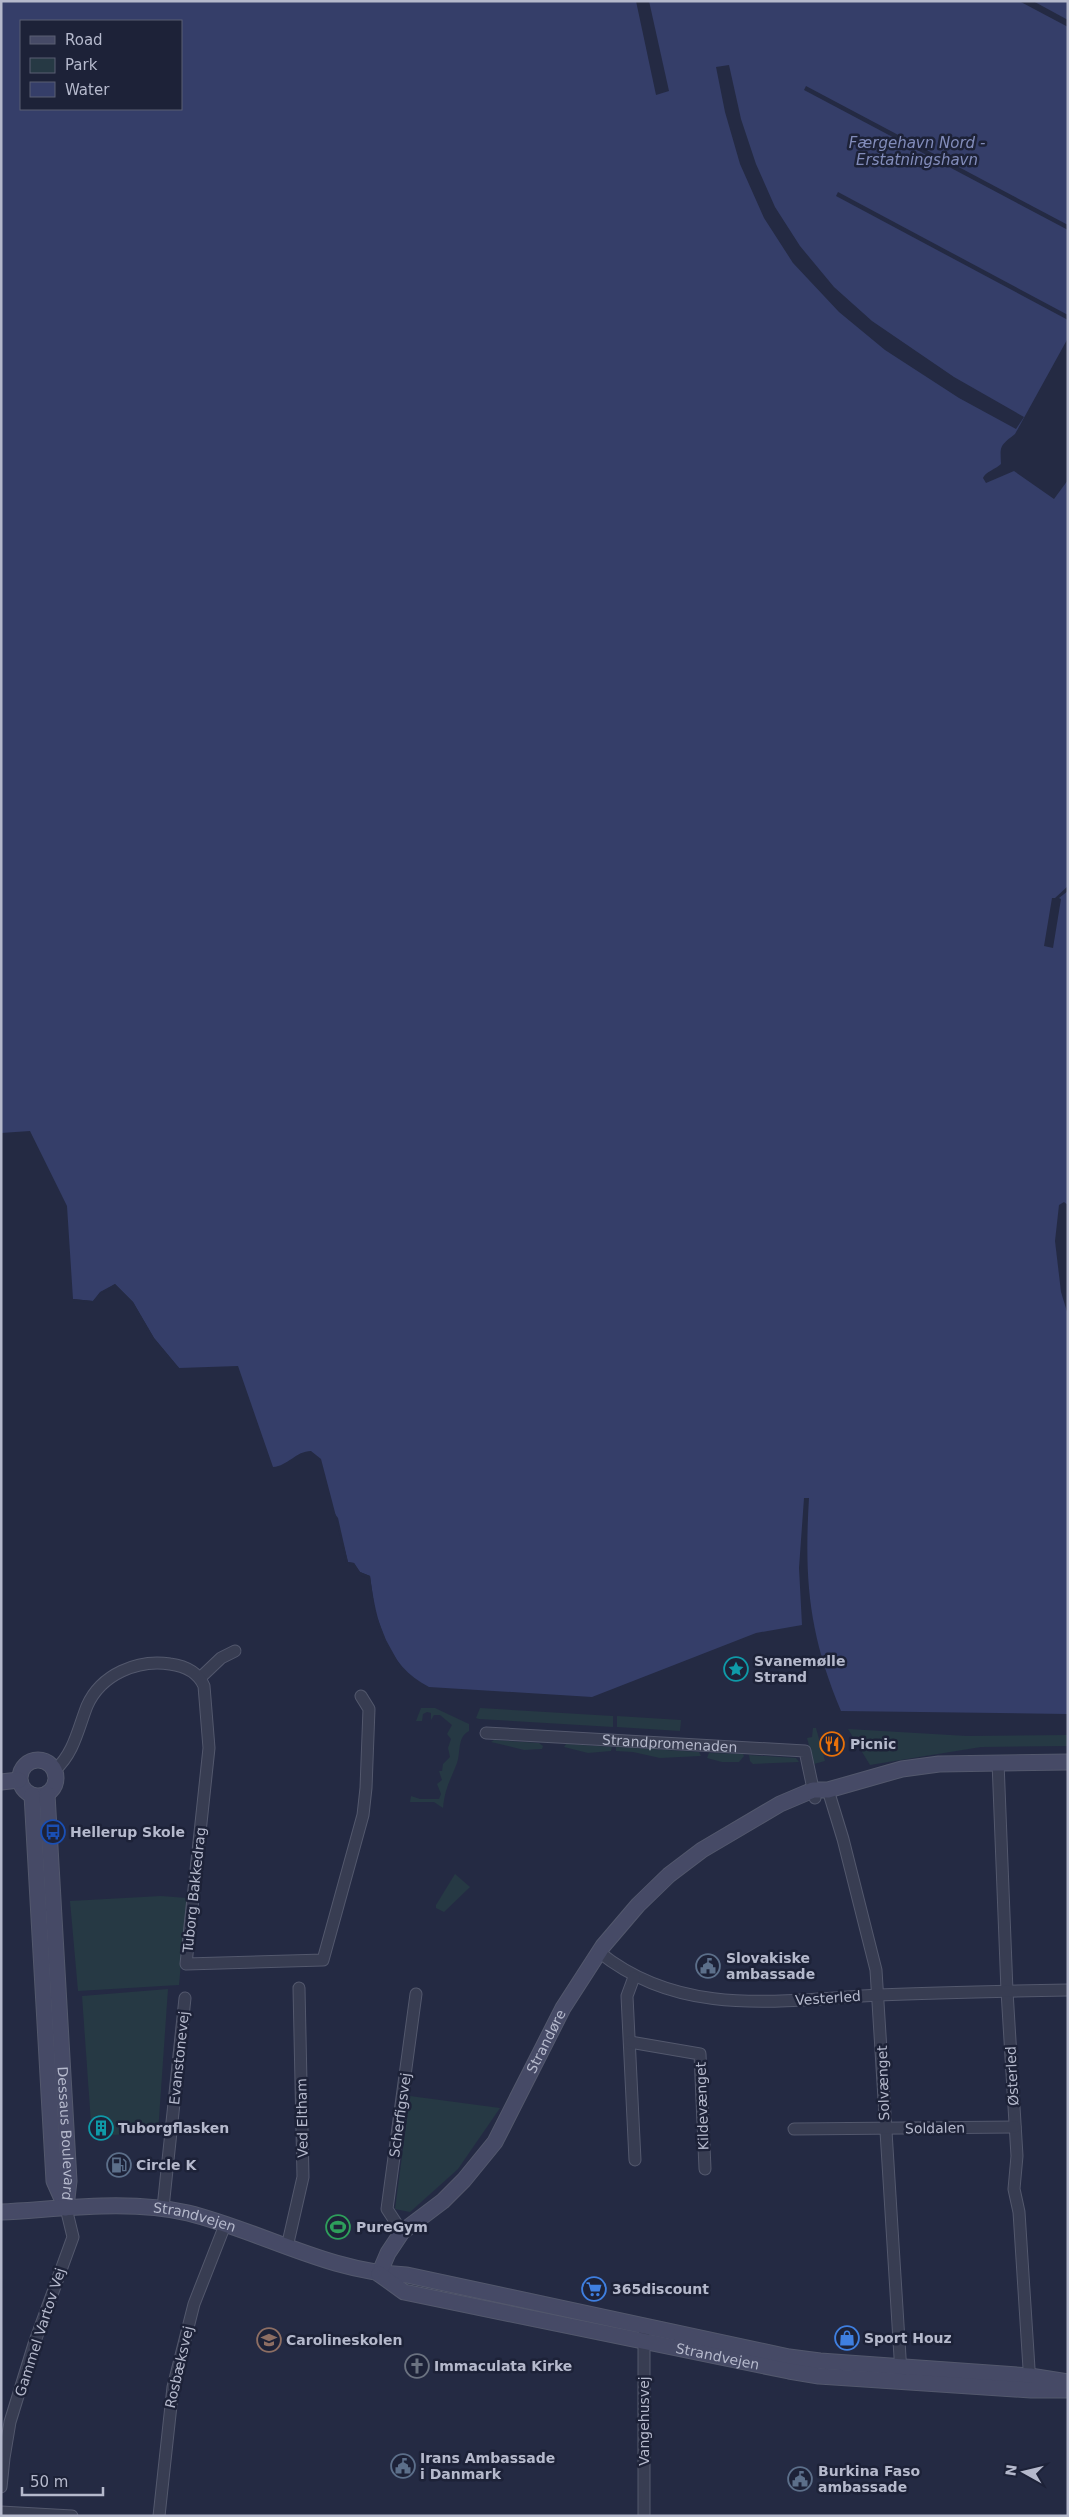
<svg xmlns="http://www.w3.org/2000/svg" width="1069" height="2517" font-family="'DejaVu Sans',sans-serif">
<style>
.green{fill:#263944}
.water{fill:#353e69;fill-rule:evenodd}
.pier{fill:#242a43}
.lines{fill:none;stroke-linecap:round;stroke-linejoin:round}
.street-casing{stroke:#53586d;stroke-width:13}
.secondary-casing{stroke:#53586d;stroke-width:17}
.street{stroke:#383d52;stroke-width:11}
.secondary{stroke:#464a66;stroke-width:15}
.labels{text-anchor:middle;stroke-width:5;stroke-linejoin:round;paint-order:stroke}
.poi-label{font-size:14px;font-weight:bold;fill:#b5b9cc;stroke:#1d2238;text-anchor:start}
.street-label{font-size:14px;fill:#b5b9cc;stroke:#1d2238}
.water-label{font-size:15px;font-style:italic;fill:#828cba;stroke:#1d2238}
</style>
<rect width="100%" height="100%" fill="#242a43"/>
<g class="green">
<path d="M421,1708H435L469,1724V1731C457,1737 461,1752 457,1763C450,1781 445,1788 443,1808L434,1802H410L411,1796L420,1799H439L441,1794L437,1784L442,1780L439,1771H442L443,1764L450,1757L448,1748L451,1739L447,1734L452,1725L440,1715H434L431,1720V1713L427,1712L423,1714L422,1721H416Z"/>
<polygon points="480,1708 613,1716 613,1727 479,1719 476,1718"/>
<polygon points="617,1716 681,1720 680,1731 617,1727"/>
<polygon points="813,1728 816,1728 825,1761 814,1764 807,1738 812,1737"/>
<polygon points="848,1729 967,1736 1068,1735 1068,1746 981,1747 870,1765"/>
<polygon points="494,1740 539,1743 543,1746 542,1749 524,1750 491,1742"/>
<polygon points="566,1744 612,1747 611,1751 588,1753 564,1747"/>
<polygon points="616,1747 699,1752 701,1756 660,1758 633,1752 616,1751"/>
<polygon points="709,1753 743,1754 744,1756 739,1762 722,1762 707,1758"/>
<polygon points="749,1755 796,1758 799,1762 753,1764 750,1761"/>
<polygon points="455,1874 470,1887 444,1912 436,1908 436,1905"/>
<polygon points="161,1896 187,1898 179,1985 78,1991 70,1901"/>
<polygon points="168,1989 158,2133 111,2135 110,2123 91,2123 82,1996"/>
<polygon points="410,2096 500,2108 458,2169 410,2212 395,2209"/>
</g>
<path class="water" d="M1,1H1068V338L1015,434C1000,446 1000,445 1001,464C996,469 985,472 983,478L986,483L1014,471L1054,499L1068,480V1714L841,1711C809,1634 804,1581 809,1498H804L799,1568L802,1625L756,1633L592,1697L429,1687C386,1665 376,1621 370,1576L360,1572L354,1563L348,1562L321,1459L311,1451C296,1451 288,1466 273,1467L238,1366L179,1368L154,1338L133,1302L115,1284L100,1292L93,1301L73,1299L67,1206L30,1131L1,1133ZM21,21H181V109H21Z"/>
<g class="pier">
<polygon points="636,1 649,1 669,91 656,95"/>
<polygon points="1019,1 1033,1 1068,20 1068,27"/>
<polygon points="729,65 741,119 756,164 775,207 800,246 834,287 872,321 954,377 1024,417 1016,429 959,398 885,350 839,312 793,263 764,218 740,164 725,112 716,67"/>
<polygon points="806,86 1068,225 1068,230 804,90"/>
<polygon points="838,192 1068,315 1068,320 836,196"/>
<polygon points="1068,886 1068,891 1059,898 1061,899 1053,948 1044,946 1052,898 1055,898"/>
<polygon points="1064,1202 1068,1205 1068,1315 1061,1292 1055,1241 1059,1205"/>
<polygon points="115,1284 133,1302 154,1338 179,1368 176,1369 152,1340 131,1303 114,1287 101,1294 94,1303 73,1301 73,1299 93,1301 100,1293"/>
<polygon points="335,1514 338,1518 348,1562 354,1563 360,1572 370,1576 375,1612 386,1640 402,1669 400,1670 384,1641 373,1613 368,1578 358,1575 353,1565 346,1563 336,1519 333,1515"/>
</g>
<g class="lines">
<g class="street-casing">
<g id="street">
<polyline points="200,1678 221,1658 235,1651"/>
<path id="s1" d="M486,1733L805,1751L815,1798"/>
<polyline points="998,1762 1007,1991 1017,2156 1014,2189 1019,2212 1030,2384"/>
<path d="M55,1770C74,1753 78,1729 87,1706C101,1674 138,1659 170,1664C185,1666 198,1672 204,1686L209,1748L186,1964L323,1960L363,1815L366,1788L369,1709L361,1696"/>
<polyline points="828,1790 843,1839 876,1970 901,2373"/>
<path d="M599,1952C682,2019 781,2000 879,1995C942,1992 1005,1991 1068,1990"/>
<polyline points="634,1977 627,1996 635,2160"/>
<polyline points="630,2042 700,2054 705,2169"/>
<polyline points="794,2129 1015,2127"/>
<polyline points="163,2208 185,1998"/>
<polyline points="402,2232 387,2209 416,1994"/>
<polyline points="287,2247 303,2177 299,1988"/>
<polyline points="1,2487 4,2458 10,2422 34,2344 73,2237 66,2208"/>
<polyline points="1,2512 72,2516"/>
<polyline points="159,2516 173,2387 194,2304 225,2225"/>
<polyline points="644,2516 644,2335"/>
</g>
</g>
<g class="secondary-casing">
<g id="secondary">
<circle cx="38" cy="1778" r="18"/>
<polyline points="1,1782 19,1780"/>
<path id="s2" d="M47,1794L69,2181L66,2207"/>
<polyline points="32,1795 54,2181 66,2208"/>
<path id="s3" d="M1,2212C61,2209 130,2199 188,2213C261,2231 330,2273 407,2275L789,2357L820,2361L1030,2376L1068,2382"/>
<path id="s4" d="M379,2274L388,2253L402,2232L443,2201L464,2180L495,2142L563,2008L603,1946L638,1905L669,1875L702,1850L780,1804L813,1790H828L902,1769L939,1764L1068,1762"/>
<path id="s5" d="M379,2274L404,2292L789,2371L819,2376L1031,2390H1068"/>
</g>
</g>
<use href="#street" class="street"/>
<use href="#secondary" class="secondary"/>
</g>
<defs>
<g id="sight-ring" transform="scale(1.25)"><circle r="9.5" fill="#1d2238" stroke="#0f9aa8" stroke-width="1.5"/><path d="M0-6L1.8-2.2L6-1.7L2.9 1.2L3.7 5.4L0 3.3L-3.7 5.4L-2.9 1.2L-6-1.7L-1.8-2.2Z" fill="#0f9aa8"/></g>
<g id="restaurant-ring" transform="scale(1.25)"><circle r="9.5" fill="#1d2238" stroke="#e8710a" stroke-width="1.5"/><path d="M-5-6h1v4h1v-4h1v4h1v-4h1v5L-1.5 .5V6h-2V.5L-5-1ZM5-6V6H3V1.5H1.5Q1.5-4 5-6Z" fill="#e8710a"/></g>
<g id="bus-ring" transform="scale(1.25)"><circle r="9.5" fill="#1d2238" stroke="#1a4fb4" stroke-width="1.5"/><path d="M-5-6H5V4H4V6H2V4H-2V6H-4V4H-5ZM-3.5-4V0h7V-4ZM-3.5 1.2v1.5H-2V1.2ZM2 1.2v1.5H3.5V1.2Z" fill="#1a4fb4"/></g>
<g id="civic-ring" transform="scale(1.25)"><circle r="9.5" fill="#1d2238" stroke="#5c6f8a" stroke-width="1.5"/><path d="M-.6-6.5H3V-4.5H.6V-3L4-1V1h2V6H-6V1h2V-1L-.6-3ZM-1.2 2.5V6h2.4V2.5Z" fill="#5c6f8a"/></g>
<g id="building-ring" transform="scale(1.25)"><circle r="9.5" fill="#1d2238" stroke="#0f9aa8" stroke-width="1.5"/><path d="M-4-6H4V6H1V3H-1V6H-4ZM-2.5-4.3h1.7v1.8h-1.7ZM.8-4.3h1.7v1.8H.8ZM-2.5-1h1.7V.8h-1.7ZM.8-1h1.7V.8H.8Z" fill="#0f9aa8"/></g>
<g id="fuel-ring" transform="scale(1.25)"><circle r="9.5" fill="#1d2238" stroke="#5c6f8a" stroke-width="1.5"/><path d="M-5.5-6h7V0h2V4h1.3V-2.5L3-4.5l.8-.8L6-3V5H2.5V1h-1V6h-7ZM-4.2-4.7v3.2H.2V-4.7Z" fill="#5c6f8a"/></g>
<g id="stadium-ring" transform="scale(1.25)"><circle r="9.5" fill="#1d2238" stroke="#2e9e5b" stroke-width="1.5"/><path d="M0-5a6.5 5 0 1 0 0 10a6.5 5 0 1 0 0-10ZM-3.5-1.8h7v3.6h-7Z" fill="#2e9e5b"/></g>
<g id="supermarket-ring" transform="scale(1.25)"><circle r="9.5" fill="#1d2238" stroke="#3f7fe0" stroke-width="1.5"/><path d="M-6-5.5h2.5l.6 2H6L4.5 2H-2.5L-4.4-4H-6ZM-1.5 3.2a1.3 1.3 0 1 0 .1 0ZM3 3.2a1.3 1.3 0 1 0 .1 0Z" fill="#3f7fe0"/></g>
<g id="shop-ring" transform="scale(1.25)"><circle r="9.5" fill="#1d2238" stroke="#3f7fe0" stroke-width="1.5"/><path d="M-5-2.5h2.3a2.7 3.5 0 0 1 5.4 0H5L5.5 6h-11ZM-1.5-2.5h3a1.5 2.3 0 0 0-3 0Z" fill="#3f7fe0"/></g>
<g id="school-ring" transform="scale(1.25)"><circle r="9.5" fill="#1d2238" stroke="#8d6e63" stroke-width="1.5"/><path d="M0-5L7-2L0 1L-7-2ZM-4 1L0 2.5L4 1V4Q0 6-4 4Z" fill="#8d6e63"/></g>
<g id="church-ring" transform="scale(1.25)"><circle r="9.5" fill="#1d2238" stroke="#6b7280" stroke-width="1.5"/><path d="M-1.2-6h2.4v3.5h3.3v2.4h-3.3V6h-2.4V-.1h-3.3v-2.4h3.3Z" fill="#6b7280"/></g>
</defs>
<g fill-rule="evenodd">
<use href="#sight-ring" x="736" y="1669"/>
<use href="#restaurant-ring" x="832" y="1744"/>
<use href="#bus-ring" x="53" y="1832"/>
<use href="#civic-ring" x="708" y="1966"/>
<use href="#building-ring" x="101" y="2128"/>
<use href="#fuel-ring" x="119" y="2165"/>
<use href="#stadium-ring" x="338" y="2227"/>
<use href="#supermarket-ring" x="594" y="2289"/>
<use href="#shop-ring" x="847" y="2338"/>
<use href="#school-ring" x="269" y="2340"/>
<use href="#church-ring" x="417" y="2366"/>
<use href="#civic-ring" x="403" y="2466"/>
<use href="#civic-ring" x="800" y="2479"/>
</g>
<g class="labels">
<g class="poi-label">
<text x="754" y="1666">Svanemølle<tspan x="754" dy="16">Strand</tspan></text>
<text x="850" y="1749">Picnic</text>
<text x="70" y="1837">Hellerup Skole</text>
<text x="726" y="1963">Slovakiske<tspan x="726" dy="16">ambassade</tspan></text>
<text x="118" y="2133">Tuborgflasken</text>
<text x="136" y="2170">Circle K</text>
<text x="356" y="2232">PureGym</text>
<text x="612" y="2294">365discount</text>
<text x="864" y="2343">Sport Houz</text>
<text x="286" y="2345">Carolineskolen</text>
<text x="434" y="2371">Immaculata Kirke</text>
<text x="420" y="2463">Irans Ambassade<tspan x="420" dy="16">i Danmark</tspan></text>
<text x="818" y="2476">Burkina Faso<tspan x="818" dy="16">ambassade</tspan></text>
</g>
<g class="street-label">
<text dy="5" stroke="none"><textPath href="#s1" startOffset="184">Strandpromenaden</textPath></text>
<text transform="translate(194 1890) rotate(-84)" y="5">Tuborg Bakkedrag</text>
<text transform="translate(828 1998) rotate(-4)" y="5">Vesterled</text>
<text dy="5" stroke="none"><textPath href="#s4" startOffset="291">Strandøre</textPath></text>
<text transform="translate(179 2058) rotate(-84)" y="5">Evanstonevej</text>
<text transform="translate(1012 2076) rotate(-93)" y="5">Østerled</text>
<text transform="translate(883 2083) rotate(-92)" y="5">Solvænget</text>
<text transform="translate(702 2106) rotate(-92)" y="5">Kildevænget</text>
<text transform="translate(400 2115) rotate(-82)" y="5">Scherfigsvej</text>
<text transform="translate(302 2118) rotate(-91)" y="5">Ved Eltham</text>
<text transform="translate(935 2128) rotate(-1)" y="5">Soldalen</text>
<text dy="5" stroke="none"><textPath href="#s2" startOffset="340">Dessaus Boulevard</textPath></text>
<text dy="5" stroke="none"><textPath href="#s3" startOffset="195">Strandvejen</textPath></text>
<text transform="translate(40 2332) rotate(-72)" y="5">Gammel Vartov Vej</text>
<text dy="5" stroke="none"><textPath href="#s5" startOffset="351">Strandvejen</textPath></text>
<text transform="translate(179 2367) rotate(-77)" y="5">Rosbæksvej</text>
<text transform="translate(644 2421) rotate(-90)" y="5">Vangehusvej</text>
</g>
<g class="water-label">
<text x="917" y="148">Færgehavn Nord -<tspan x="917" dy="17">Erstatningshavn</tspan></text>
</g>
</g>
<rect width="1069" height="2517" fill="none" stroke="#b5b9cc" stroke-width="5"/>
<rect x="20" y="20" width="162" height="90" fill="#1d2238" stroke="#5a5e73"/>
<rect x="30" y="36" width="25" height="8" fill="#464a66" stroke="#5a5e73"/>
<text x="65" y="45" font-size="15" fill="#b5b9cc">Road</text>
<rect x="30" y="58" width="25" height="15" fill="#263944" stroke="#5a5e73"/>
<text x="65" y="70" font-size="15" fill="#b5b9cc">Park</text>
<rect x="30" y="82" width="25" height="15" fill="#353e69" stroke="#5a5e73"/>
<text x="65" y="95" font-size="15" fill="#b5b9cc">Water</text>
<g transform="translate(1024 2472) rotate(278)" stroke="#1d2238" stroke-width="4" paint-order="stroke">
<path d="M0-4L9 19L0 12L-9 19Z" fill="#b5b9cc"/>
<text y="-8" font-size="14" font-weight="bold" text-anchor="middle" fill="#b5b9cc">N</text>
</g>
<path d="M22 2487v8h81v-8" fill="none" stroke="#b5b9cc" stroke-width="2.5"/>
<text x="30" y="2487" font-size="15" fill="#b5b9cc" stroke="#1d2238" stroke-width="4" paint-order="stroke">50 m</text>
</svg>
